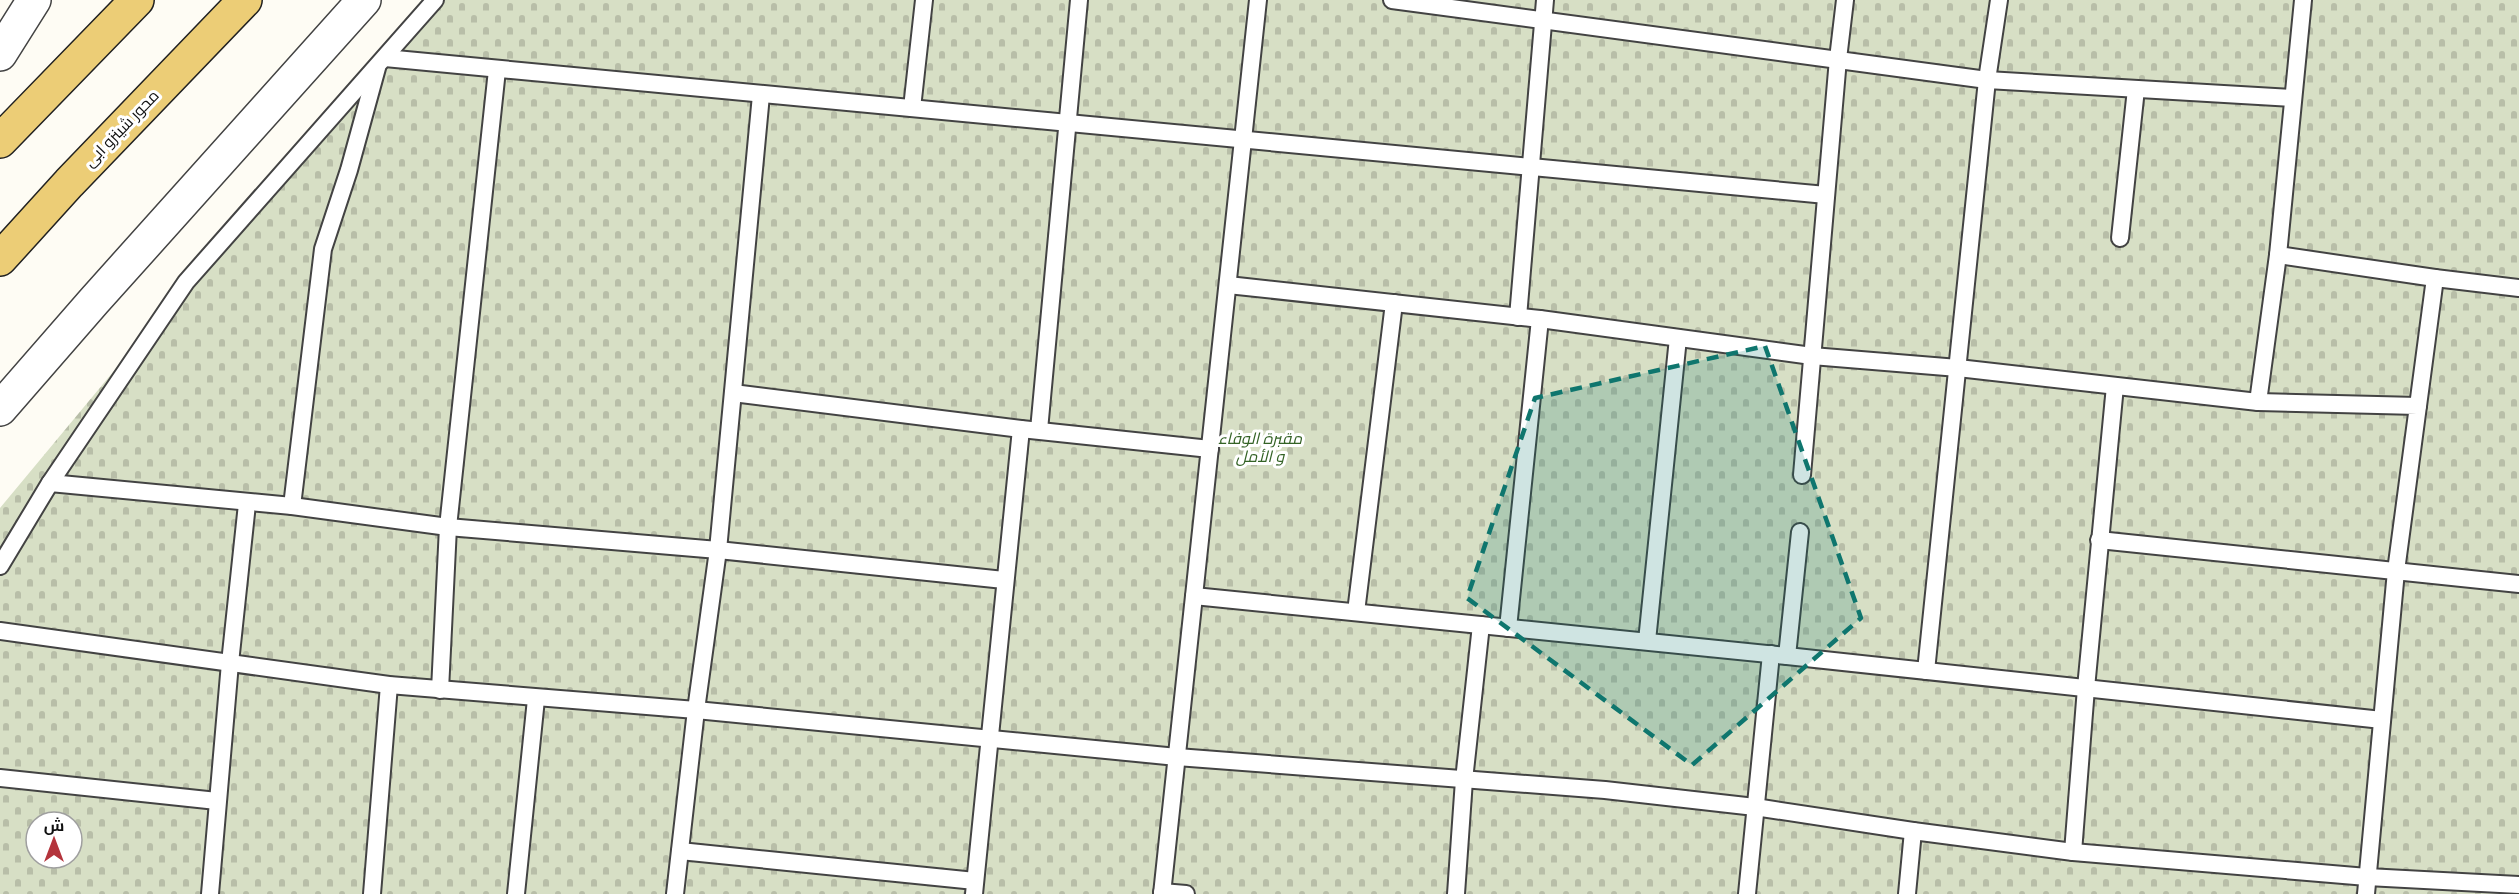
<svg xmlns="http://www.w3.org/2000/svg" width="2519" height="894" font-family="'Source Serif 4',Cairo,serif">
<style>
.cemetery{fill:url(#cemetery-stones);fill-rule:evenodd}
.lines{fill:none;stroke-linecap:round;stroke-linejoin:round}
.service-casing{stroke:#434343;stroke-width:20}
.tertiary-casing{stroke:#434343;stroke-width:36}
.primary-casing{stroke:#212121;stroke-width:36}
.service{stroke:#fff;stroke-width:16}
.tertiary{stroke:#fff;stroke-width:33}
.primary{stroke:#eccd76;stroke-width:33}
.marked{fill:#0f766e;fill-opacity:0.2;stroke:#0f766e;stroke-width:4.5;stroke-dasharray:12 8;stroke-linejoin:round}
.labels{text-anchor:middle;stroke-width:6;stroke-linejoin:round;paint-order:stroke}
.street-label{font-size:16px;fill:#101010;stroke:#fff}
.park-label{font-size:16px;font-style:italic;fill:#336225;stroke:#fff}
</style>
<defs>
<pattern id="cemetery-stones" width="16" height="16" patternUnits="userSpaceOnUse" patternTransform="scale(1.5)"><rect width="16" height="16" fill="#d7dfc5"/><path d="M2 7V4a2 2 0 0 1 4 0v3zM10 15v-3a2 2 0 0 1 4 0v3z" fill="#b8bea8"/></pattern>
</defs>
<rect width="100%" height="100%" fill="#fefcf4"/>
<path class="cemetery" d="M422,0H2519V894H0V508ZM36,822H72V858H36Z"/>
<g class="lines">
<g class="service-casing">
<g id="service">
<polyline points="1392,0 1987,80 2292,98"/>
<polyline points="385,58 1826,195"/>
<polyline points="912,108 924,0"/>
<polyline points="2120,238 2136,89"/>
<polyline points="2278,255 2435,278"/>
<polyline points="1228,285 1540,319 1812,356 1958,368 2258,402 2278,255 2303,0"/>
<polyline points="1518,317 1545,0"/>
<polyline points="733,393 1021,429 1210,449"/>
<polyline points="2258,402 2418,406 2396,571 2366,894"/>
<polyline points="2418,406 2435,278 2519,288"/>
<polyline points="1039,430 1079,0"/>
<polyline points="1802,475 1838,59 1845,0"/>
<polyline points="50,483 292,506 448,527 718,550 1004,580"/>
<polyline points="292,506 323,249 349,170 377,68"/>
<polyline points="2099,540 2519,584"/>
<polyline points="0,566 50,483 186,282 435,0"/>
<polyline points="1194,596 1787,656 2382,720"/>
<polyline points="1356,612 1394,303"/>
<polyline points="1508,628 1540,319"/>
<polyline points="0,631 389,685 696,710 1177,757 1605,790 1755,807 1913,831 2073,852 2367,877 2519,885"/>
<polyline points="1647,641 1678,338"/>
<polyline points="1787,656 1800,532"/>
<polyline points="1926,671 1987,80 1999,0"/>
<polyline points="440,690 448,527 497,70"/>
<polyline points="0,778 217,801"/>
<polyline points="680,851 975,881"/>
<polyline points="2073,852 2086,688 2115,386"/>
<polyline points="1162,892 1186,894"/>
<polyline points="210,894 230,663 247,504"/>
<polyline points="372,894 389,685"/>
<polyline points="516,894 536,699"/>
<polyline points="675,894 696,710 718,550 761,95"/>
<polyline points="974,894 1021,429"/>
<polyline points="1162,894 1258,0"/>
<polyline points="1456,894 1464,780 1481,625"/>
<polyline points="1747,894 1771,654"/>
<polyline points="1907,894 1913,831"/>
</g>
</g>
<g class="tertiary-casing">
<g id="tertiary">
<polyline points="0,54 34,0"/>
<polyline points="0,409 94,301 364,0"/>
</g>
</g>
<g class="primary-casing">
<g id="primary">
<polyline points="0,141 137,0"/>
<polyline points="0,259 69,183 245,0"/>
</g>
</g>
<use href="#service" class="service"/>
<use href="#tertiary" class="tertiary"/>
<use href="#primary" class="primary"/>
</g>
<path class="marked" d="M1765,346L1861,618L1692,765L1467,598L1535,398Z"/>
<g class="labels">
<g class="street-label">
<text transform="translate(121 128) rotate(-46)" y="6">محور شينزو ابى</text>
</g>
<g class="park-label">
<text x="1260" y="444">مقبرة الوفاء<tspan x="1260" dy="18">و الأمل</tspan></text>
</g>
</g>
<g transform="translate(54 840)"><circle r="28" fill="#ffffff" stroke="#9f9f9f" stroke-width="1.5"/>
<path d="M0-4.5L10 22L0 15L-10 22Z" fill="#b4343c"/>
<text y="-9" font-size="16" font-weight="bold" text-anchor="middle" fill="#101010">ش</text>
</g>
</svg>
